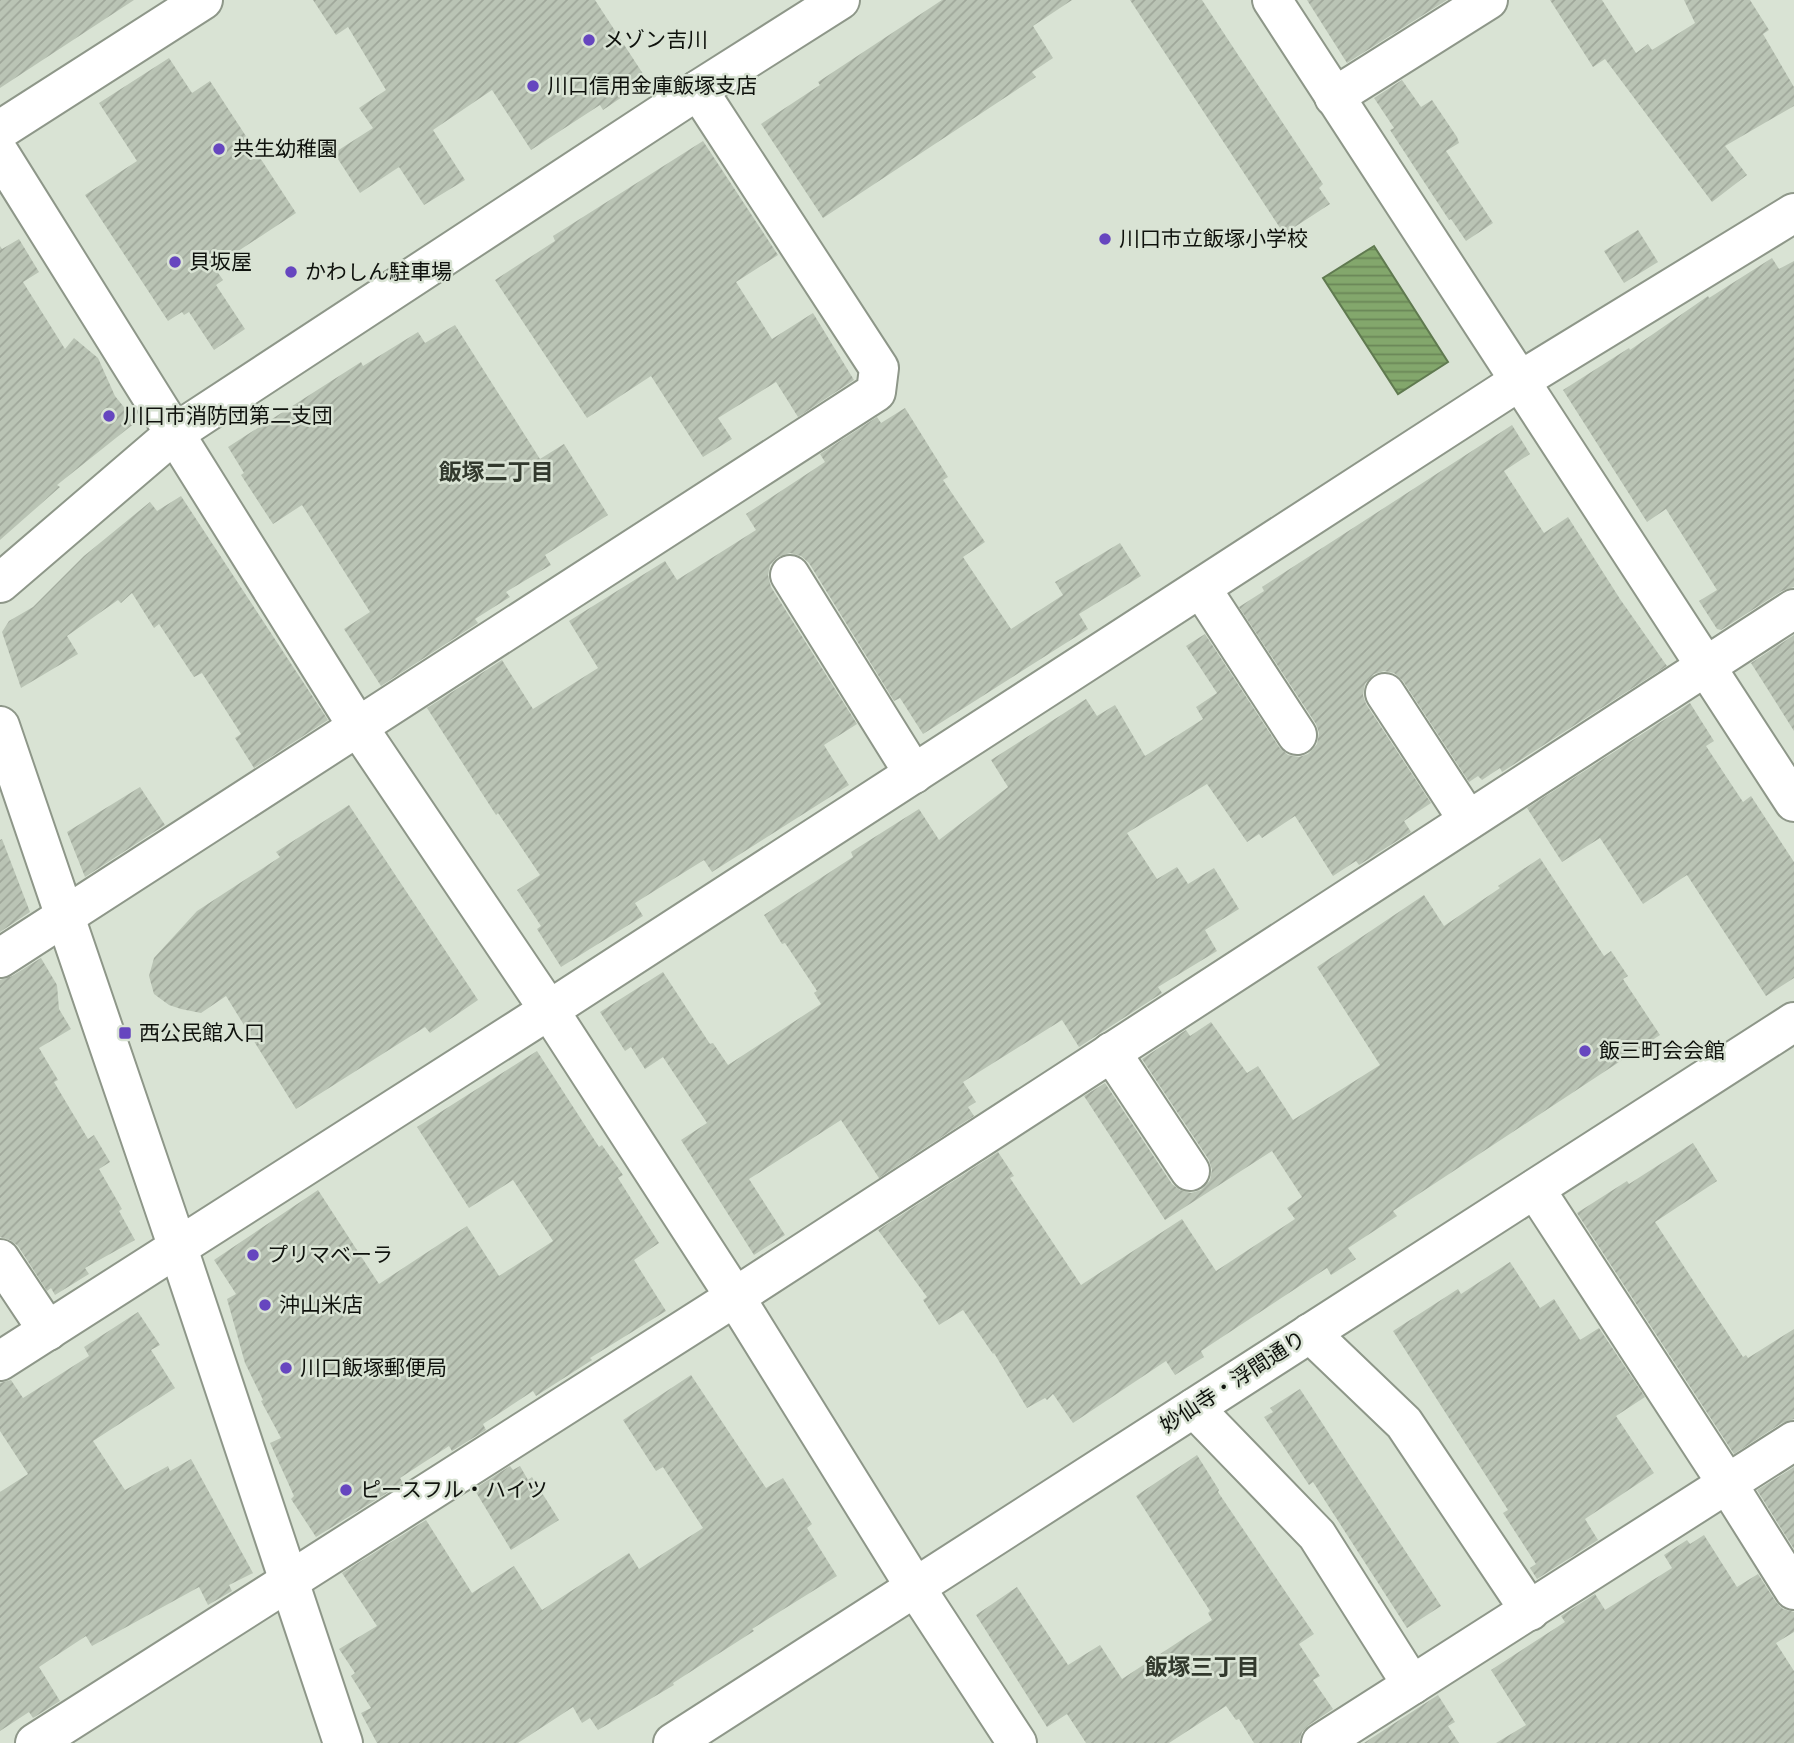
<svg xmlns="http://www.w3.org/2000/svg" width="1794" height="1743" font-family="Merriweather,'Noto Sans JP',serif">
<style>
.water{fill:url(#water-rules);stroke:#607a50;stroke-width:2}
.building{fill:url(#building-hatch)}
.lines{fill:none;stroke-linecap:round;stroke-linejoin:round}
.minor-casing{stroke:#8e9789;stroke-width:42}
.minor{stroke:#fff;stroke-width:38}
.poi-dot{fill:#6646bf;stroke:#d9e3d4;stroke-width:2.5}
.labels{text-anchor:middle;stroke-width:5;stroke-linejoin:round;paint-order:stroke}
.poi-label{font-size:21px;fill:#0f120d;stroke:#d9e3d4;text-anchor:start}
.street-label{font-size:21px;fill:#0f120d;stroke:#d9e3d4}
.neighbourhood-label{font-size:23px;font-weight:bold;fill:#32392d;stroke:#d9e3d4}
</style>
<defs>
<pattern id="water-rules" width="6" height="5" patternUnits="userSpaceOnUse" patternTransform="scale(1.75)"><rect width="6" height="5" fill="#83a76c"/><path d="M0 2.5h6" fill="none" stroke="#6a8757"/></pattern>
<pattern id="building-hatch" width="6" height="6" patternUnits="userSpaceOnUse" patternTransform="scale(1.75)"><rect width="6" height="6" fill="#bac4b5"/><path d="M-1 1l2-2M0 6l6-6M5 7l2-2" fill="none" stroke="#9fa79a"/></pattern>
</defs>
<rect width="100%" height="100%" fill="#d9e3d4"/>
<polygon class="water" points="1374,246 1448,362 1398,394 1323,278"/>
<g class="building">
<polygon points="0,0 134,0 0,88"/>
<polygon points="313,0 595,0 647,80 603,110 600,105 531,150 492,90 433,130 465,180 424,205 399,167 360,193 334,153 373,128 359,108 386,90 348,27 336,35"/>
<polygon points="942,0 1072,0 1033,26 1053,58 1032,72 1036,77 823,218 761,124 820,85 818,82"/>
<polygon points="1130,0 1202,0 1323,184 1319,188 1330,204 1284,234"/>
<polygon points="1307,0 1447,0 1347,63"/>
<polygon points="1550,0 1602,0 1636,53 1648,44 1652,50 1695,23 1684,0 1750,0 1769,30 1763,34 1794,87 1794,106 1725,146 1747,175 1712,202 1605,59 1593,67"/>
<polygon points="169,58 192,93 210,81 296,213 214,267 223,280 216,285 245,329 214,350 189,312 184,315 182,312 168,321 85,195 137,161 99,103"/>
<polygon points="1402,80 1421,107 1432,100 1457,137 1459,143 1446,151 1493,223 1466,241 1451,219 1449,220 1390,130 1394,128 1374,98"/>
<polygon points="703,141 778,255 736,282 772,339 813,313 854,380 798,417 776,382 718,418 732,439 703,457 651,376 587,418 495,280 555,241 553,236"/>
<polygon points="1638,230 1658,262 1624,283 1604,251"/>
<polygon points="19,239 39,272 23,282 65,349 74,338 98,358 115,396 136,422 57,485 60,487 0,540 0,246 2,249"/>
<polygon points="1772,258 1779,269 1794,261 1794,587 1782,591 1721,630 1717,629 1699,601 1717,590 1666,509 1647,522 1563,390 1629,348 1630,350 1708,296 1709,298"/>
<polygon points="455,325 540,459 564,444 608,515 545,555 551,565 506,592 510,597 475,619 478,623 381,686 344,629 370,612 302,505 273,524 241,475 244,473 228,447 361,362 363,366 418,332 425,343"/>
<polygon points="905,408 948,477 943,480 985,542 963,557 1011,629 1063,595 1055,582 1120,543 1141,576 1079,614 1088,629 923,734 900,698 894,701 809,563 801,556 790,553 778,557 770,565 768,575 771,587 857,724 824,745 849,785 712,872 704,860 635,903 643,916 561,967 537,929 541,926 517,890 540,875 498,813 496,815 427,708 502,660 533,709 598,668 569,621 665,561 677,580 756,530 746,514 825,462 820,454 877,417 881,423"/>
<polygon points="1512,425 1530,454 1504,471 1544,533 1568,517 1620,599 1667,666 1502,772 1500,768 1482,780 1478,776 1469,782 1403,681 1394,673 1384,671 1374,674 1365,684 1363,695 1366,704 1431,803 1404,821 1411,832 1359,865 1356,861 1333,876 1295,816 1262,838 1259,834 1247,842 1207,784 1127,833 1157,879 1177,867 1188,884 1214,868 1239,909 1205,930 1217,951 1158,987 1162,993 1079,1047 1062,1020 963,1082 976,1102 968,1107 974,1116 879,1178 841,1120 749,1179 785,1235 754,1255 681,1140 707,1123 663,1057 645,1069 631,1047 625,1051 600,1012 663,972 710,1044 713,1043 728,1065 821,1004 814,993 817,991 785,943 782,944 764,915 853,857 851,852 919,809 939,840 1008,787 991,760 1086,699 1097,716 1115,705 1145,756 1200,721 1203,719 1196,707 1217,693 1186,646 1205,634 1279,747 1288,755 1299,757 1308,754 1317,744 1319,733 1316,724 1239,607 1264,591 1262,587"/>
<polygon points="181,496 328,720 254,768 235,738 241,734 202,673 194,677 159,624 154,628 132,593 121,603 118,600 67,636 78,654 21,688 2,632 9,621 33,607 84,556 150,502 157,511"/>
<polygon points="1794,635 1794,731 1751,663"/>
<polygon points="1690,703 1714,741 1706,746 1743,802 1751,796 1794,862 1794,978 1766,996 1687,875 1643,904 1600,838 1562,862 1527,808"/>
<polygon points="140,787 165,825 85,877 67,832"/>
<polygon points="349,805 478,1000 430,1033 425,1027 296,1109 226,996 201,1013 181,1009 169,1005 154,994 149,976 154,958 197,911 280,857 276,852"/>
<polygon points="2,839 30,912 0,932 0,840"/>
<polygon points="1540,858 1604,956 1611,951 1628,976 1623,979 1660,1035 1393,1211 1397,1216 1348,1248 1356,1259 1331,1275 1327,1268 1201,1351 1204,1357 1175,1375 1166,1361 1073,1423 1053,1394 1047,1400 1045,1398 1027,1408 994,1353 993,1354 963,1310 939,1325 923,1300 927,1297 878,1230 998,1152 1014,1176 1010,1178 1081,1285 1182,1219 1216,1271 1295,1219 1287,1208 1302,1197 1272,1151 1165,1220 1084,1096 1105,1083 1172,1184 1180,1190 1191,1193 1201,1190 1210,1180 1212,1170 1209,1160 1142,1059 1186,1030 1190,1036 1211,1022 1247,1073 1258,1066 1293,1120 1380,1065 1317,967 1424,895 1444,926 1500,888 1498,886"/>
<polygon points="41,958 57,985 59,1009 71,1029 39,1048 58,1080 54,1082 88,1139 94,1135 110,1162 99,1169 122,1209 119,1211 135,1240 85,1268 89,1274 55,1295 51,1288 47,1291 18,1246 10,1240 0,1237 0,980 12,976"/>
<polygon points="537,1051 599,1147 602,1145 623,1175 618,1178 659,1243 634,1260 666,1311 590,1358 592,1360 536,1396 533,1391 483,1424 486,1430 452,1451 449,1446 400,1478 403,1483 316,1537 291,1499 294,1496 270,1443 281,1438 261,1401 263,1400 245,1363 227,1299 236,1294 214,1260 318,1190 379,1284 467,1226 499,1276 553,1241 513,1180 469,1208 417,1127"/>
<polygon points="1693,1143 1717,1181 1655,1222 1743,1357 1746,1355 1748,1358 1794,1329 1794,1419 1782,1423 1734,1454 1577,1213 1627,1181 1629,1184"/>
<polygon points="1510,1262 1540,1308 1554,1299 1580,1340 1599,1328 1645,1397 1616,1416 1654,1473 1585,1519 1598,1540 1537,1579 1530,1568 1536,1564 1503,1513 1508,1510 1393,1331 1458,1289 1461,1294"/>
<polygon points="138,1312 160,1345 151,1350 175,1388 93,1441 125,1490 168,1466 170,1471 191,1459 253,1573 229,1585 232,1591 208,1605 199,1587 92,1646 86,1636 39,1667 60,1701 33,1718 29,1712 0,1731 0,1492 28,1474 0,1431 0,1383 11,1380 23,1398 89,1356 84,1347"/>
<polygon points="691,1375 766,1488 783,1478 812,1524 807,1528 837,1576 752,1629 754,1631 673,1683 674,1685 598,1730 590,1718 582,1723 573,1707 518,1743 377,1743 361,1713 371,1708 351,1676 355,1673 339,1649 377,1626 342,1573 426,1520 472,1593 514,1566 542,1610 629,1553 639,1569 703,1528 663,1467 656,1471 623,1420"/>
<polygon points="1300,1389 1441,1606 1407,1628 1313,1482 1309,1485 1264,1417 1273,1412 1270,1408"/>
<polygon points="1197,1455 1219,1490 1218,1492 1314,1634 1299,1644 1320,1676 1313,1680 1333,1709 1309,1725 1302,1732 1299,1743 1254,1743 1239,1719 1236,1720 1226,1706 1169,1743 1086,1743 1067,1714 1047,1727 976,1615 1017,1587 1068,1665 1100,1645 1122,1679 1212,1620 1208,1613 1210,1611 1136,1496"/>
<polygon points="510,1466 513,1470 520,1466 528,1480 532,1477 559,1520 511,1550 474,1489"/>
<polygon points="1794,1467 1794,1549 1757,1490"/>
<polygon points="1704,1535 1737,1587 1758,1574 1776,1602 1783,1609 1794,1612 1794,1632 1776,1643 1794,1671 1794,1743 1496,1743 1526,1725 1491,1670 1565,1622 1561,1616 1595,1594 1605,1610 1672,1568 1664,1555 1687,1540 1690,1544"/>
<polygon points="1438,1695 1455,1722 1448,1726 1459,1743 1364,1743"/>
</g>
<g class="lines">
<g class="minor-casing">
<g id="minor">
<polyline points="1272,0 1794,802"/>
<polyline points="1334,97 1488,0"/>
<polyline points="0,130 203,0"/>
<polyline points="0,154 358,727 549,1010 735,1297 915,1587 1017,1743"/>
<polyline points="790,575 914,774"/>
<polyline points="0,583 175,433 698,90 840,0"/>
<polyline points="1201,588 1297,735"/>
<polyline points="1385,693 1468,820"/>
<polyline points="0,726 178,1248 343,1743"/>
<polyline points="0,958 876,392 879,368 698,90"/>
<polyline points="1111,1052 1190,1171"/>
<polyline points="1535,1189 1728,1485 1794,1590"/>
<polyline points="0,1259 48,1331"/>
<polyline points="1310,1333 1404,1423 1530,1611"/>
<polyline points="0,1361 549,1010 1521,380 1794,213"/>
<polyline points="1194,1408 1317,1535 1412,1685"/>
<polyline points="35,1743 735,1297 1794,609"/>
<polyline points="673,1743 1794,1022"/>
<polyline points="1321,1743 1794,1441"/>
</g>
</g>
<use href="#minor" class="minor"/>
</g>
<g class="poi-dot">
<circle cx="589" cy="40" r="7"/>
<circle cx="533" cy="86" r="7"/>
<circle cx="219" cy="149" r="7"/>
<circle cx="1105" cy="239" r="7"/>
<circle cx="175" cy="262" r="7"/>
<circle cx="291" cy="272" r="7"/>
<circle cx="109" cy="416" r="7"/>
<rect x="118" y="1026" width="14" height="14" rx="3.5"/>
<circle cx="1585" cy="1051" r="7"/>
<circle cx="253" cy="1255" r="7"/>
<circle cx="265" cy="1305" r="7"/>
<circle cx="286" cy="1368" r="7"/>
<circle cx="346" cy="1490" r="7"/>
</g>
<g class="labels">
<g class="poi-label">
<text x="603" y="47">メゾン吉川</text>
<text x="547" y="93">川口信用金庫飯塚支店</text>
<text x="233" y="156">共生幼稚園</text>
<text x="1119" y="246">川口市立飯塚小学校</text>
<text x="189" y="269">貝坂屋</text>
<text x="305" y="279">かわしん駐車場</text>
<text x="123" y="423">川口市消防団第二支団</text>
<text x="139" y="1040">西公民館入口</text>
<text x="1599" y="1058">飯三町会会館</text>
<text x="267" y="1262">プリマベーラ</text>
<text x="279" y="1312">沖山米店</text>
<text x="300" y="1375">川口飯塚郵便局</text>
<text x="360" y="1497">ピースフル・ハイツ</text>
</g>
<g class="street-label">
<text transform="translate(1233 1382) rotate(-33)" y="7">妙仙寺・浮間通り</text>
</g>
<g class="neighbourhood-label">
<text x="496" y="480">飯塚二丁目</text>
<text x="1202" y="1675">飯塚三丁目</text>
</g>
</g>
</svg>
